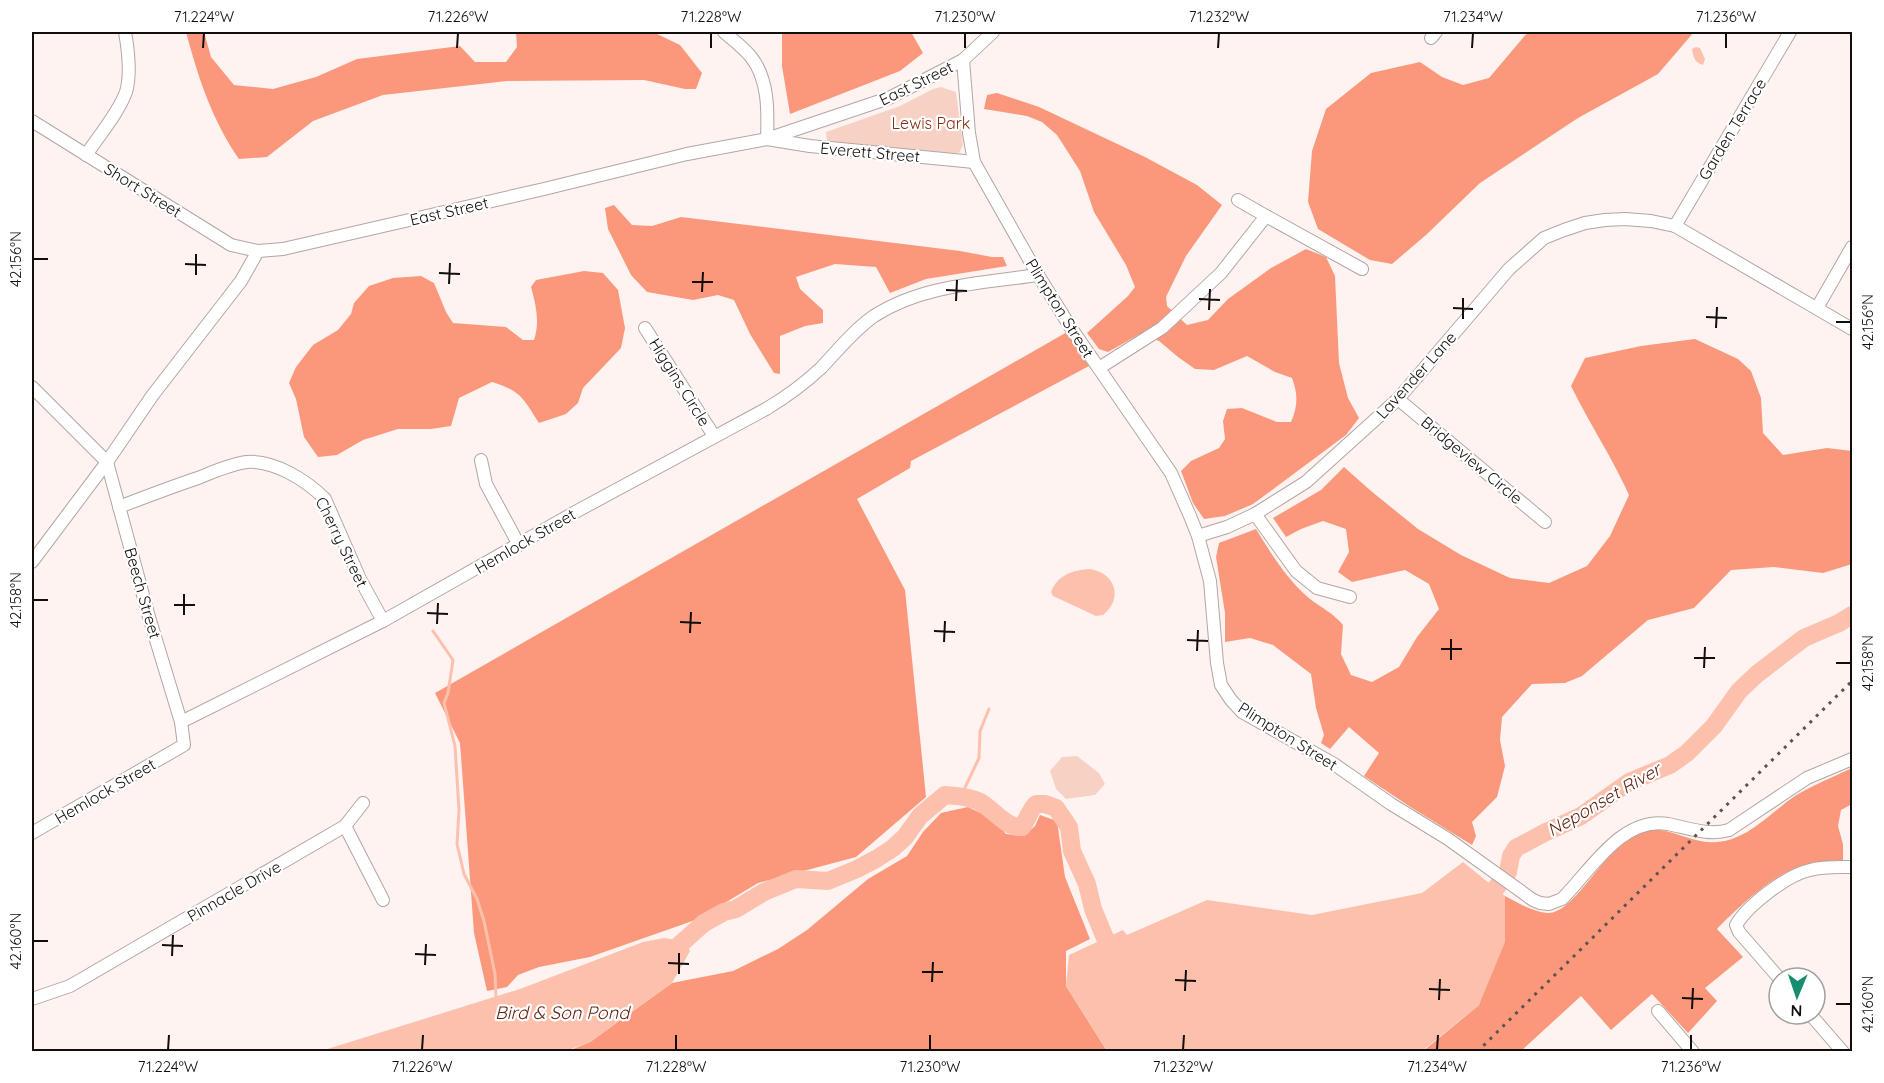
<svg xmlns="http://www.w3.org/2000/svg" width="1884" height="1083" font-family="Quicksand,sans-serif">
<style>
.green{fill:#f8d1c5}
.forest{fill:#fb987b}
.water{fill:#fdc0ad}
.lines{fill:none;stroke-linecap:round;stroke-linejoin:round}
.stream{stroke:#fdc0ad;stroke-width:3}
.river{stroke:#fdc0ad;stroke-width:18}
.minor-casing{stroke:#b2a6a2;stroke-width:14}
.minor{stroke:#fff;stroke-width:12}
.rail{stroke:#5a5452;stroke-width:3;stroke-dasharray:3 6;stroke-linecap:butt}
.ticks{fill:none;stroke:#120e0c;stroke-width:2}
.labels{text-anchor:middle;stroke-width:4.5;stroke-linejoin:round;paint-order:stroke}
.street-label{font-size:16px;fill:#120e0c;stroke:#fff}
.park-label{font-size:16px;fill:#873015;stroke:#fff}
.water-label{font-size:18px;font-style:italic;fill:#622512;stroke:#fff}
.neatline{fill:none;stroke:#120e0c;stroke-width:2}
.ticks-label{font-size:15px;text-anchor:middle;fill:#120e0c}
</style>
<rect width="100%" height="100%" fill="#fef3f0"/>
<g class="green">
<polygon points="941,87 956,92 963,145 959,153 952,154 833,143 827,141 826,132 900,106 933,89"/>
<polygon points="1077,756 1099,773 1105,784 1095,795 1066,799 1056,789 1050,771 1062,757"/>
</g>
<g class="forest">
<path d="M186,32H204L211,57L234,85L273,89L316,77L357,59L460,46L475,62H506L517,47L516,32H653L680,45L702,73L696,89H685L644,80L507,81L383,95L313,121L267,157L239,159C212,120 198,77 186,32Z"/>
<polygon points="782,32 911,32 923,53 900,71 790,114 782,66"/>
<polygon points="1528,32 1694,32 1658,74 1578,118 1480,183 1426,235 1392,264 1370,260 1318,229 1308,202 1312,151 1326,109 1371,73 1420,62 1442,77 1463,85 1489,78"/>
<path d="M997,93L1039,107L1145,157L1197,185L1222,205L1186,256L1166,297L1167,306L1187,325L1208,320L1228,299L1271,268L1306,249L1326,257L1335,276L1339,363L1348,398L1359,418L1346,435L1253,504L1225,516L1204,519L1193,503L1181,471L1191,461L1219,448L1225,439L1223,421L1227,409L1242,408L1277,422H1291C1298,406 1298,394 1292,378L1275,372L1247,356L1214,370L1195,369L1178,357L1159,341L1140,334L1108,352L1099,349L1087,333L1128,296L1135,287L1126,265L1094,212L1080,171L1057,135L1042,122L1027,116L984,109L987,95Z"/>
<polygon points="614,205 632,225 652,226 681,217 960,251 992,257 1003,257 1007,266 926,279 890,293 876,267 835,264 796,277 800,289 823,310 823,323 805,326 780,336 780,374 774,373 750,334 734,300 718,295 693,300 647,292 631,275 608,229 605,208"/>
<path d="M584,271L603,273L618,290L625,328L621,348L583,388L578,403L566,414L539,423C523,398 521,391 492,382L459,398L451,426L431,429H398L363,440L337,455L318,457L304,437L296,399L289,383L296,367L313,345L338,330L351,314L354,303L369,286L393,278L421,276L434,283L446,312L453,323L506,327L523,340H534C540,322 536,305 531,287L536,280Z"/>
<polygon points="1067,332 1089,366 911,461 910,468 857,499 905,590 926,797 856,857 758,883 698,919 590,957 539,967 518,975 507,987 487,991 474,933 460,743 435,693"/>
<path d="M1695,339L1738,359L1751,371L1761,398L1763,433L1783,455L1827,448L1852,451V564L1823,573L1774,567L1731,570L1694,608L1648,620L1582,676L1565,683L1532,684L1502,717L1500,740L1505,766L1497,797L1472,822L1476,836L1472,845L1412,808L1364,776L1379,753L1349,727L1330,749L1321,743L1324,735L1316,708L1311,674L1273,645L1250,638L1225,642V613L1216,557L1219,543L1256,529C1271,554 1288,581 1310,599C1322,608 1333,613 1343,625L1341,654L1351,675L1372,682L1399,667L1417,637L1439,609L1429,584L1405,570L1352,582L1338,572L1349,552L1346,529L1323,521L1301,529L1286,537L1273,518L1321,490L1344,467L1371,491L1418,529L1461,555L1510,578L1549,583L1587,566L1610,536L1629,495C1612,457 1589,423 1571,386L1585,358L1641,346Z"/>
<path d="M1852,768V804L1841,810L1838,826L1843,844V862C1827,862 1812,863 1796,868C1772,876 1735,910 1717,929L1743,957L1705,988L1717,1001L1688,1033L1652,994L1611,1030L1581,996L1521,1051L1422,1052L1479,1005L1504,907L1505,896C1518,903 1531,911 1547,913C1577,915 1609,836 1646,830C1670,826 1693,845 1717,842C1748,840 1771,812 1795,796C1813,785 1833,777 1852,768Z"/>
<polygon points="968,807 993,819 1006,834 1024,836 1035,826 1040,815 1057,821 1065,877 1090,939 1066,951 1066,986 1107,1051 566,1052 590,1042 672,983 733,971 778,949 807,930 868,879 907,856 923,832 941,813"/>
</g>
<g class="water">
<path d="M1696,47L1700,48L1705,59L1703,65C1695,63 1693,57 1692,49Z"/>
<path d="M1090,569C1115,573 1124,598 1103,615L1096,616L1053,596L1051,592C1057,575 1073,570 1090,569Z"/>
<polygon points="1463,862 1505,896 1505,942 1479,1005 1422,1051 1107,1051 1066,986 1069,955 1123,930 1127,935 1207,900 1312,915 1422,893"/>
<polygon points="664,938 684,941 690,951 672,983 590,1042 566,1051 321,1051 520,989 643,942"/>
</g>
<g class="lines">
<g class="stream">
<polyline points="433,631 453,660 448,693 444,703 455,746 459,810 457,844 464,874 477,899 484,921 495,974 496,998"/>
<polyline points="961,796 979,758 980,731 989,709"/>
</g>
<g class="river">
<polyline points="1481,908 1508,872 1511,856 1516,848 1544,833 1581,816 1629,782 1670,765 1687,753 1714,726 1739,691 1757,674 1804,638 1839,623 1852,615"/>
<path d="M667,956L704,923L724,912L736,909L764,892L796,879L828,881L857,869L876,859L893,848L905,837L920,816L945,795C956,796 968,796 978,801C993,808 1005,828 1022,827C1028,819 1029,811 1036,804H1045L1056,808L1069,827L1072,851L1087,884L1093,909L1105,938L1121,957"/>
</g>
<g class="minor-casing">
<g id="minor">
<path d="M724,32C733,40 744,48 751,57C769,79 768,113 767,139L810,146L974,162"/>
<polyline points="1431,38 1436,32"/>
<path d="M963,60L969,133L974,162L1038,275L1071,328L1171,473L1190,516L1198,536L1210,581L1217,663L1221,685L1231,700L1242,712L1334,764L1391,804L1448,839L1533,900L1540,903L1549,904L1562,899C1591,870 1622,816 1668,824C1688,828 1709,836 1729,830L1807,778L1852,759"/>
<polyline points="32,121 231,245 258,251"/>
<path d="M86,155C98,137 119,112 126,92C131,75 128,49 125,32"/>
<polyline points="1266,216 1362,269"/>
<polyline points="1675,226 1790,32"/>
<polyline points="1817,308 1852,247"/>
<polyline points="645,328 714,436"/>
<polyline points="1099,368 1162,328 1221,273 1266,216 1238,200"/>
<polyline points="32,387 107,462 149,617 181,722 184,745 32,833"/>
<polyline points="1398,399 1545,522"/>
<polyline points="481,460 486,484 519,545"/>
<path d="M119,507C145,497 171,487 198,478C213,472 230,464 247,462C274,460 306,480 325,499L360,579L383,621"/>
<polyline points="1255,514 1296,571 1317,588 1350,597"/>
<polyline points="1198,536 1227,527 1255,514 1306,482 1398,399 1509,269 1544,238 1564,230 1585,223 1605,220 1625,219 1651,221 1675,226 1852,329"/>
<polyline points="32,562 107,462 152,396 241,281 258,251 283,249 544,189 687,154 767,139 889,98 963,60 993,32"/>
<path d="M181,722L383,621L579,510L766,409C786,397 804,384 821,368C838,350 854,330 874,316C922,285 982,283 1038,275"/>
<polyline points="345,826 383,900"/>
<path d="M1779,978L1739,932L1736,925C1748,905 1787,875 1810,870C1824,866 1839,867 1852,867"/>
<polyline points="32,999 70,986 345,826 363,803"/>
<polyline points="1658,1011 1693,1052"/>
<polyline points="1810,1014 1843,1052"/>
</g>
</g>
<use href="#minor" class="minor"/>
<polyline class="rail" points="1477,1052 1852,681"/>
</g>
<path class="ticks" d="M203,48L204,33M457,48L458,33M711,48V33M965,48V33M1218,48L1219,33M1472,48L1473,33M1726,48V33M33,259H48M185,264L206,265M439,273L460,274M196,275V254M692,282H713M449,284L450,263M946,290L967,291M702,292L703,272M1199,299L1220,300M956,301L957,280M1453,308L1473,309M1209,310L1210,289M1706,317L1727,318M1463,319V298M1836,322H1851M1716,328L1717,307M33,600H48M174,605H195M427,613L448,614M184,615V594M680,622L701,623M437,624L438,603M934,631L955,632M690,633L691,612M1187,640L1208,641M944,642L945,621M1441,649H1462M1197,651L1198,630M1694,658H1715M1451,660V639M1836,663H1851M1704,668L1705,647M33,941H48M162,945L183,946M415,954L436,955M172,956L173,935M668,963L689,964M425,965L426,944M922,972H943M679,974V953M1175,980L1196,981M932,982L933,962M1429,989L1450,990M1185,991L1186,970M1682,998L1703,999M1439,1000L1440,979M1836,1004H1851M1692,1009L1693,988M168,1050L169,1035M422,1050L423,1035M676,1050V1035M930,1050V1035M1183,1050L1184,1035M1437,1050L1438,1035M1691,1050V1035"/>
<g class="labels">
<g class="street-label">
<text transform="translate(916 83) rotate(-26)" y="6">East Street</text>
<text transform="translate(1732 129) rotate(-59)" y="6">Garden Terrace</text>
<text transform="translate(870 152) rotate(5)" y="6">Everett Street</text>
<text transform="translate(143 190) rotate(32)" y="6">Short Street</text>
<text transform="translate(449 211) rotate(-13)" y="6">East Street</text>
<text transform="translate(1060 308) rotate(58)" y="6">Plimpton Street</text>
<text transform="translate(1416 375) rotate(-48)" y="6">Lavender Lane</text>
<text transform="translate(680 382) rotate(58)" y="6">Higgins Circle</text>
<text transform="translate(1472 460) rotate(40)" y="6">Bridgeview Circle</text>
<text transform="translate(525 541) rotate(-30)" y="6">Hemlock Street</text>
<text transform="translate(342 542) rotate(64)" y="6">Cherry Street</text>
<text transform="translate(143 593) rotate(74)" y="6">Beech Street</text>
<text transform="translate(1288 736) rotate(32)" y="6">Plimpton Street</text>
<text transform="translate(105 791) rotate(-30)" y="6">Hemlock Street</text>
<text transform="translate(234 891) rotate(-30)" y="6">Pinnacle Drive</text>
</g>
<g class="park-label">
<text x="931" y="129">Lewis Park</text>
</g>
<g class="water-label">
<text transform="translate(1604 800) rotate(-30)" y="6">Neponset River</text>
<text x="562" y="1019">Bird &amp; Son Pond</text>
</g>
</g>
<rect width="1884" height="1083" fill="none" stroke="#ffffff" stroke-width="66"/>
<g transform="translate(1797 996) rotate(182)"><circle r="28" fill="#ffffff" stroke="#a09f9e" stroke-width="1.5"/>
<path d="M0-4.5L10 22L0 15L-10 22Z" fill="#188e70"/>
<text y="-9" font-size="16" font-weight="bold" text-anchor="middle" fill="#120e0c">N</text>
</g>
<rect x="33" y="33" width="1818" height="1017" class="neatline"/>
<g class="ticks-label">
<text x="204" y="22">71.224°W</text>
<text x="458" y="22">71.226°W</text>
<text x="711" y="22">71.228°W</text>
<text x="965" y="22">71.230°W</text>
<text x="1219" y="22">71.232°W</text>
<text x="1473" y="22">71.234°W</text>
<text x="1726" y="22">71.236°W</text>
<text transform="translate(16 259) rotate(-90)" y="5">42.156°N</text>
<text transform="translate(1868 322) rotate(-90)" y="5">42.156°N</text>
<text transform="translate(16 600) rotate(-90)" y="5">42.158°N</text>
<text transform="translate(1868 663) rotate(-90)" y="5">42.158°N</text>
<text transform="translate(16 941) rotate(-90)" y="5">42.160°N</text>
<text transform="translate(1868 1004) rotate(-90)" y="5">42.160°N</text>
<text x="168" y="1072">71.224°W</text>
<text x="422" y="1072">71.226°W</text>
<text x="676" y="1072">71.228°W</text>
<text x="930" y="1072">71.230°W</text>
<text x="1183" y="1072">71.232°W</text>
<text x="1437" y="1072">71.234°W</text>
<text x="1691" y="1072">71.236°W</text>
</g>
</svg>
